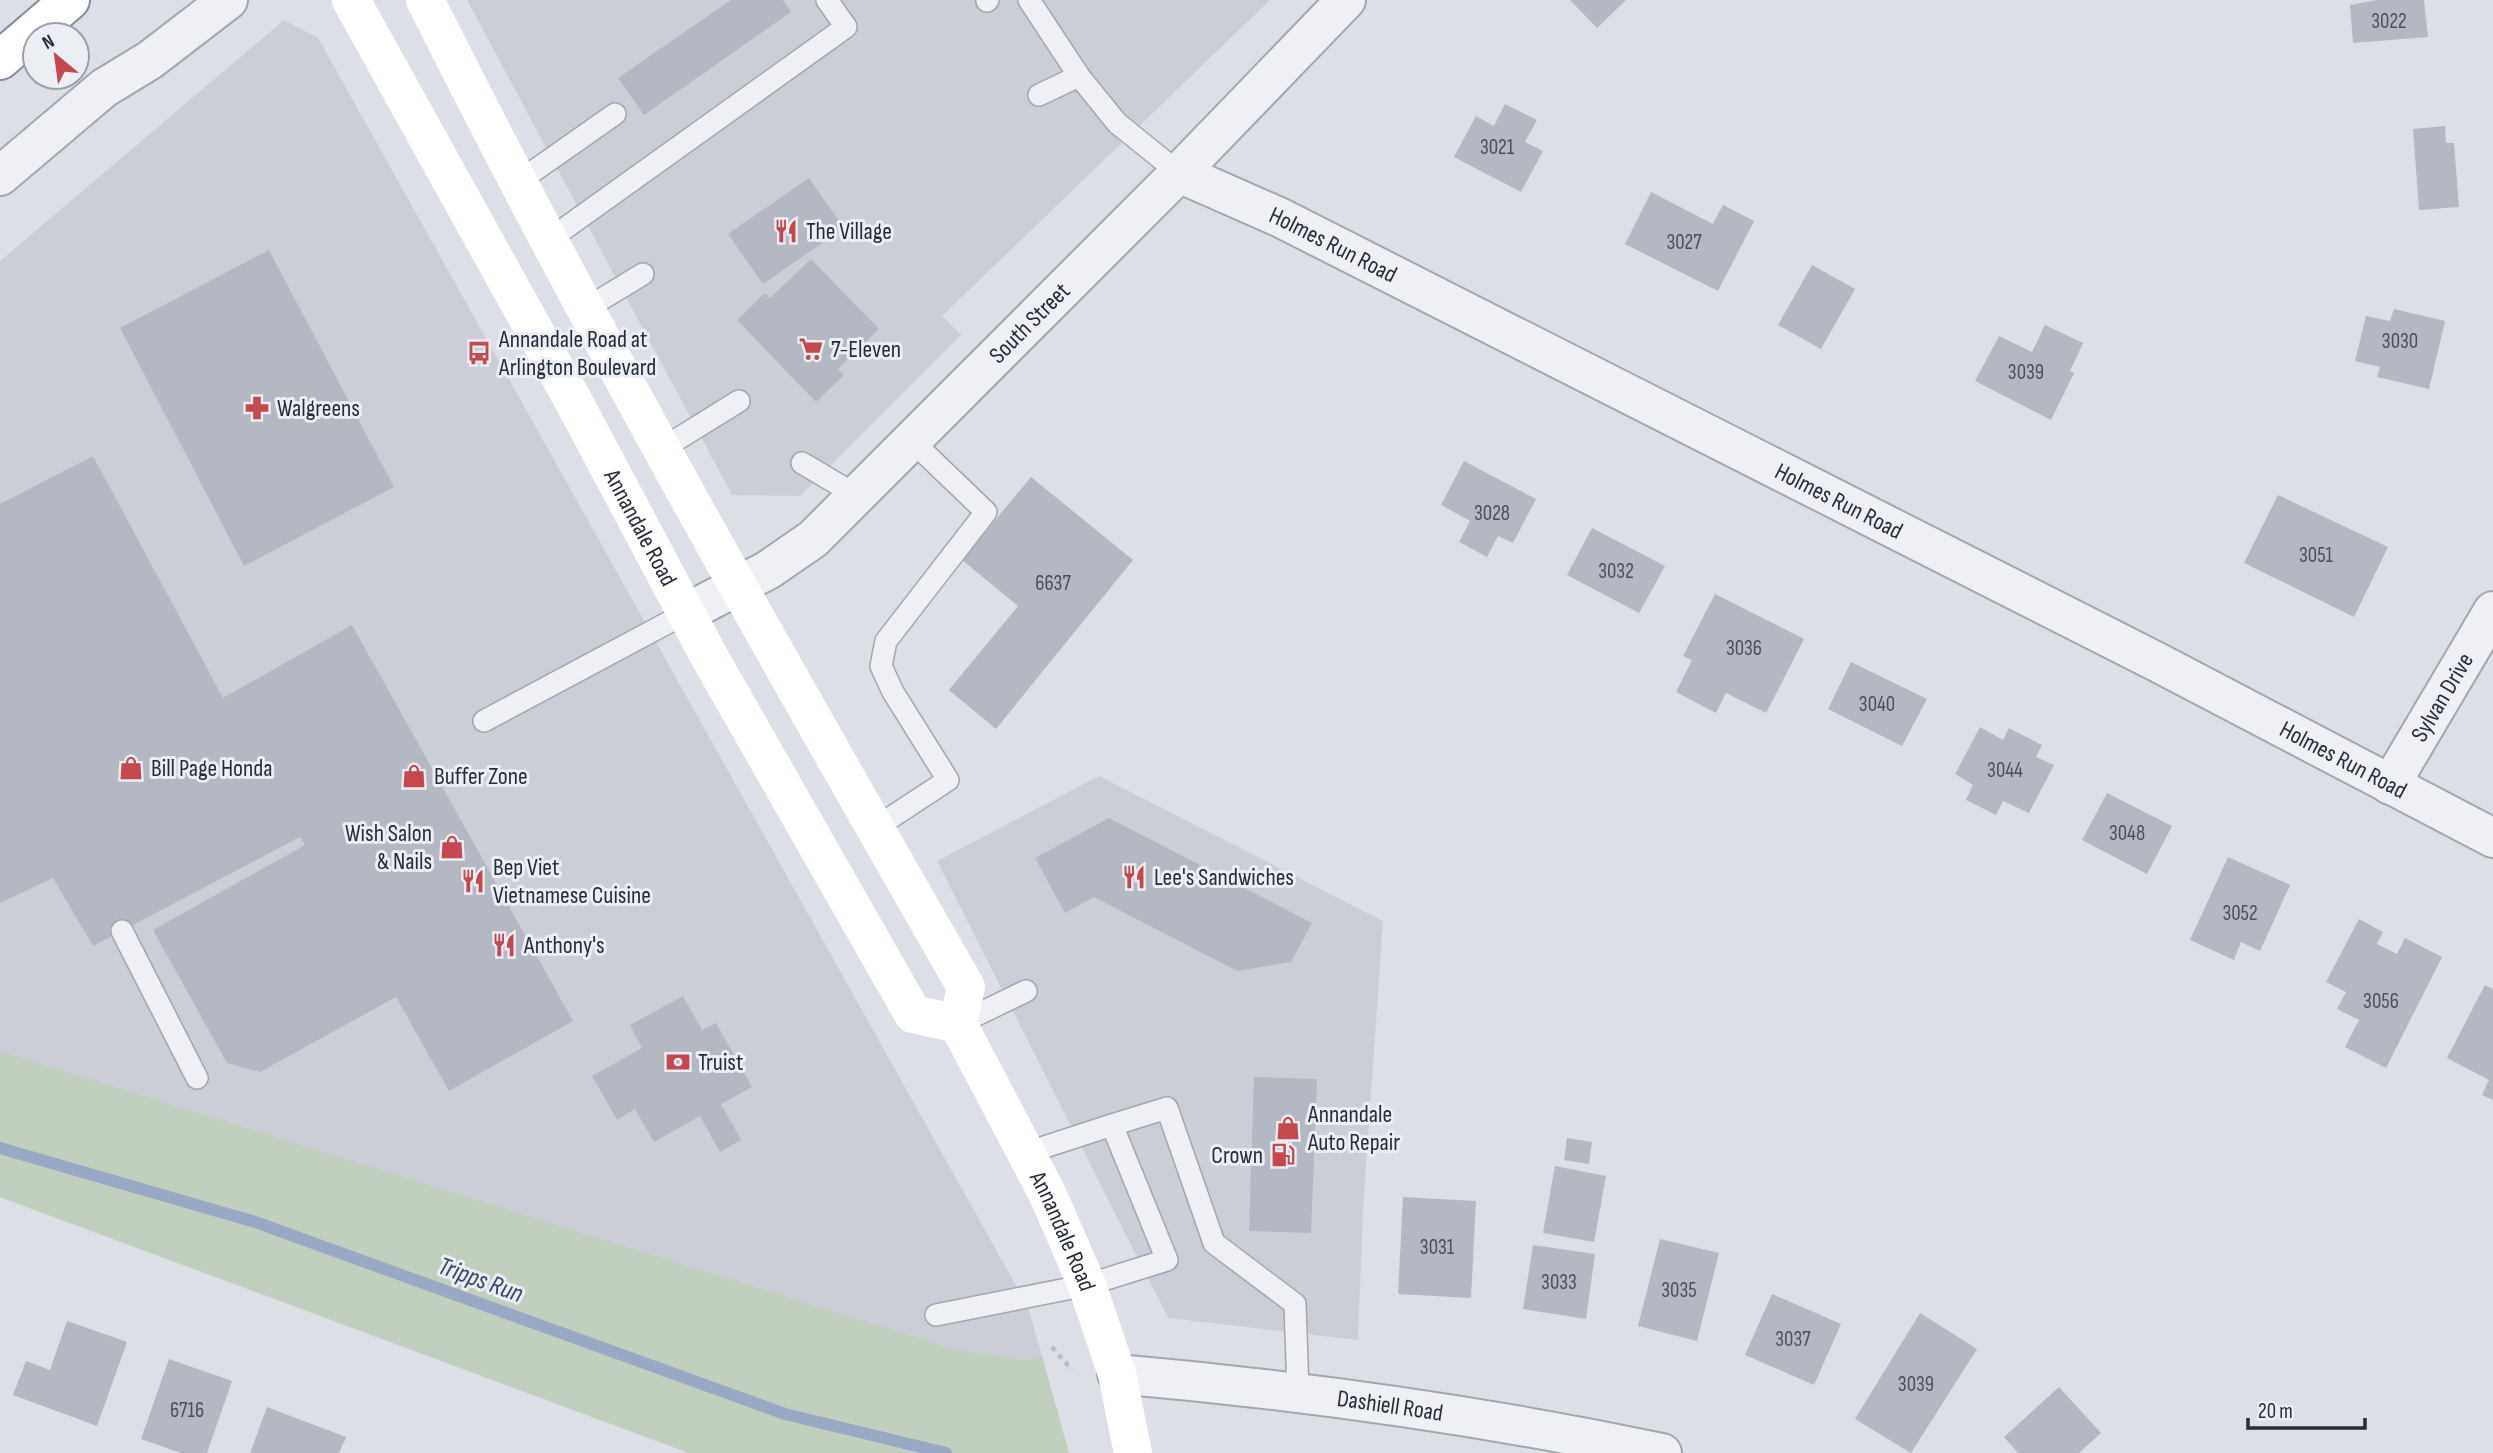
<svg xmlns="http://www.w3.org/2000/svg" width="2493" height="1453" font-family="'Sofia Sans Condensed',sans-serif">
<style>
.built{fill:#cbced7}
.green{fill:#c1cfbe}
.lines{fill:none;stroke-linecap:round;stroke-linejoin:round}
.stream{stroke:#99a9c4;stroke-width:12}
.building{fill:#b4b8c2}
.lane-casing{stroke:#a2a6af;stroke-width:24}
.street-casing{stroke:#a2a6af;stroke-width:42}
.highway-casing{stroke:#858b9b;stroke-width:42}
.path{stroke:#bbbdc4;stroke-width:4.5;stroke-dasharray:5 5;stroke-linecap:butt}
.lane{stroke:#eff0f4;stroke-width:21}
.street{stroke:#eff0f4;stroke-width:38}
.secondary{stroke:#fff;stroke-width:38}
.highway{stroke:#fff;stroke-width:38}
.labels{text-anchor:middle;stroke-width:6;stroke-linejoin:round;paint-order:stroke}
.number-label{font-size:21px;fill:#4a4f5d}
.poi-label{font-size:24px;fill:#272c3b;stroke:#ebeef3;text-anchor:start}
.street-label{font-size:24px;fill:#272c3b;stroke:#ebeef3}
.water-label{font-size:26px;font-style:italic;fill:#34476c;stroke:#ebeef3}
</style>
<rect width="100%" height="100%" fill="#dcdfe5"/>
<g class="built">
<polygon points="467,0 1270,0 942,316 961,335 800,496 732,495"/>
<polygon points="284,20 318,38 1028,1307 1069,1453 689,1453 0,1197 0,261"/>
<polygon points="1099,776 1383,921 1363,1207 1358,1340 1168,1318 937,861"/>
</g>
<polygon class="green" points="0,1051 957,1350 1025,1360 1042,1356 1069,1453 689,1453 0,1197"/>
<g class="lines">
<polyline class="stream" points="0,1148 255,1222 785,1414 946,1453"/>
</g>
<g class="building">
<polygon points="731,0 783,0 791,12 644,115 618,78"/>
<polygon points="1570,0 1626,0 1597,28"/>
<polygon points="2377,0 2424,0 2428,37 2353,43 2350,5"/>
<polygon points="1505,104 1537,120 1525,142 1543,151 1521,192 1454,157 1476,116 1494,126"/>
<polygon points="2445,126 2446,143 2454,143 2459,207 2419,210 2413,129"/>
<polygon points="809,178 844,228 763,284 728,234"/>
<polygon points="1651,192 1713,224 1723,205 1754,221 1718,291 1625,244"/>
<polygon points="269,250 394,487 244,566 120,328"/>
<polygon points="811,259 879,329 838,369 844,375 816,402 737,320 765,293 770,298"/>
<polygon points="1812,265 1855,289 1821,349 1778,325"/>
<polygon points="2394,309 2445,321 2429,389 2377,377 2380,367 2355,361 2366,316 2390,321"/>
<polygon points="2045,325 2083,343 2070,371 2074,373 2051,420 1975,381 1999,336 2032,352"/>
<polygon points="93,456 223,698 352,625 573,1021 449,1091 396,997 260,1072 227,1063 153,930 305,845 300,837 93,946 53,878 0,903 0,504"/>
<polygon points="1464,461 1536,499 1513,543 1498,536 1487,557 1459,542 1470,521 1441,505"/>
<polygon points="1031,477 1133,560 996,729 949,690 1018,606 962,560"/>
<polygon points="2278,495 2388,547 2354,617 2244,563"/>
<polygon points="1592,528 1665,566 1639,613 1567,575"/>
<polygon points="1715,594 1804,639 1766,713 1726,693 1716,713 1676,692 1692,660 1683,656"/>
<polygon points="1851,662 1927,699 1902,746 1828,709"/>
<polygon points="1980,727 2003,740 2009,728 2042,745 2036,757 2054,765 2029,813 2003,801 1996,815 1966,800 1973,785 1955,774"/>
<polygon points="2107,793 2172,826 2147,874 2082,840"/>
<polygon points="1109,818 1312,923 1291,962 1237,971 1094,897 1065,913 1035,858"/>
<polygon points="2228,857 2290,885 2260,951 2241,942 2234,960 2190,940"/>
<polygon points="2359,919 2383,932 2377,944 2397,954 2405,938 2442,957 2386,1068 2345,1047 2359,1020 2337,1009 2346,992 2326,982"/>
<polygon points="2485,985 2493,989 2493,1100 2482,1095 2489,1080 2447,1058"/>
<polygon points="683,996 702,1030 716,1023 752,1087 721,1104 741,1140 720,1152 700,1116 654,1142 635,1109 617,1120 592,1076 642,1048 630,1025"/>
<polygon points="1254,1077 1317,1079 1311,1233 1249,1231"/>
<polygon points="1567,1138 1592,1142 1589,1164 1564,1160"/>
<polygon points="1555,1166 1606,1176 1594,1242 1543,1233"/>
<polygon points="1403,1197 1476,1201 1471,1298 1398,1294"/>
<polygon points="1660,1239 1719,1253 1697,1341 1638,1326"/>
<polygon points="1533,1245 1595,1254 1586,1319 1523,1309"/>
<polygon points="1772,1294 1841,1324 1814,1385 1745,1355"/>
<polygon points="1920,1313 1977,1349 1911,1453 1855,1419"/>
<polygon points="67,1321 127,1342 97,1426 13,1395 26,1361 50,1370"/>
<polygon points="169,1359 232,1381 207,1453 181,1453 141,1439"/>
<polygon points="2059,1387 2101,1433 2079,1453 2018,1453 2004,1437"/>
<polygon points="267,1407 346,1437 339,1453 250,1453"/>
</g>
<g class="lines">
<g class="lane-casing">
<g id="lane">
<polyline points="1029,0 1079,76 1117,123 1179,173"/>
<polyline points="987,1 988,0"/>
<polyline points="1039,95 1079,76"/>
<polyline points="518,182 615,114"/>
<polyline points="550,239 846,27 827,0"/>
<polyline points="587,308 643,274"/>
<polyline points="660,450 739,401"/>
<polyline points="802,463 856,495"/>
<polyline points="484,721 686,613"/>
<polyline points="875,828 948,780 893,692 881,666 886,641 986,512 911,440"/>
<polyline points="122,931 197,1078"/>
<polyline points="958,1024 1026,991"/>
<polyline points="1023,1154 1112,1125"/>
<polyline points="936,1315 1087,1285 1167,1260 1112,1125 1167,1108 1214,1243 1295,1304 1298,1391"/>
</g>
</g>
<g class="street-casing">
<g id="street">
<path id="s1" d="M1179,173L1279,217L2157,662L2493,838"/>
<polyline points="0,176 104,88 150,60 228,0"/>
<path id="s2" d="M686,613L768,570L813,539L1179,173L1346,0"/>
<path id="s3" d="M2390,785L2493,611"/>
<path id="s4" d="M1117,1374C1301,1390 1481,1415 1662,1453"/>
</g>
</g>
<g class="highway-casing">
<polyline id="highway" points="0,60 70,0"/>
</g>
<polyline class="path" points="1052,1347 1072,1370"/>
<use href="#lane" class="lane"/>
<use href="#street" class="street"/>
<g class="secondary">
<path id="s5" d="M351,0L575,404L710,658L913,1014L958,1024"/>
<path id="s6" d="M425,0C593,336 779,661 966,987L958,1024L1048,1195L1087,1285L1117,1374L1133,1453"/>
</g>
<use href="#highway" class="highway"/>
</g>
<defs>
<g id="restaurant-bare" transform="scale(1.89)"><path d="M-5-6h1v4h1v-4h1v4h1v-4h1v5L-1.5 .5V6h-2V.5L-5-1ZM5-6V6H3V1.5H1.5Q1.5-4 5-6Z" fill="#c4484d" stroke="#ebeef3" stroke-width="2.5" paint-order="stroke"/></g>
<g id="supermarket-bare" transform="scale(1.89)"><path d="M-6-5.5h2.5l.6 2H6L4.5 2H-2.5L-4.4-4H-6ZM-1.5 3.2a1.3 1.3 0 1 0 .1 0ZM3 3.2a1.3 1.3 0 1 0 .1 0Z" fill="#c4484d" stroke="#ebeef3" stroke-width="2.5" paint-order="stroke"/></g>
<g id="bus-bare" transform="scale(1.89)"><path d="M-5-6H5V4H4V6H2V4H-2V6H-4V4H-5ZM-3.5-4V0h7V-4ZM-3.5 1.2v1.5H-2V1.2ZM2 1.2v1.5H3.5V1.2Z" fill="#c4484d" stroke="#ebeef3" stroke-width="2.5" paint-order="stroke"/></g>
<g id="pharmacy-bare" transform="scale(1.89)"><path d="M-2-6h4v4h4v4h-4v4h-4v-4h-4v-4h4Z" fill="#c4484d" stroke="#ebeef3" stroke-width="2.5" paint-order="stroke"/></g>
<g id="shop-bare" transform="scale(1.89)"><path d="M-5-2.5h2.3a2.7 3.5 0 0 1 5.4 0H5L5.5 6h-11ZM-1.5-2.5h3a1.5 2.3 0 0 0-3 0Z" fill="#c4484d" stroke="#ebeef3" stroke-width="2.5" paint-order="stroke"/></g>
<g id="bank-bare" transform="scale(1.89)"><path d="M-6-4H6V4H-6ZM0-2.3a2.3 2.3 0 1 0 0 4.6a2.3 2.3 0 1 0 0-4.6Z" fill="#c4484d" stroke="#ebeef3" stroke-width="2.5" paint-order="stroke"/></g>
<g id="fuel-bare" transform="scale(1.89)"><path d="M-5.5-6h7V0h2V4h1.3V-2.5L3-4.5l.8-.8L6-3V5H2.5V1h-1V6h-7ZM-4.2-4.7v3.2H.2V-4.7Z" fill="#c4484d" stroke="#ebeef3" stroke-width="2.5" paint-order="stroke"/></g>
</defs>
<g fill-rule="evenodd">
<use href="#restaurant-bare" x="786" y="231"/>
<use href="#supermarket-bare" x="811" y="349"/>
<use href="#bus-bare" x="479" y="353"/>
<use href="#pharmacy-bare" x="257" y="408"/>
<use href="#shop-bare" x="131" y="768"/>
<use href="#shop-bare" x="414" y="776"/>
<use href="#shop-bare" x="452" y="847"/>
<use href="#restaurant-bare" x="1134" y="877"/>
<use href="#restaurant-bare" x="473" y="881"/>
<use href="#restaurant-bare" x="504" y="945"/>
<use href="#bank-bare" x="678" y="1062"/>
<use href="#shop-bare" x="1288" y="1128"/>
<use href="#fuel-bare" x="1283" y="1155"/>
</g>
<g class="labels">
<g class="number-label">
<text x="2389" y="28">3022</text>
<text x="1497" y="154">3021</text>
<text x="1684" y="249">3027</text>
<text x="2400" y="348">3030</text>
<text x="2026" y="379">3039</text>
<text x="1492" y="520">3028</text>
<text x="2316" y="562">3051</text>
<text x="1616" y="578">3032</text>
<text x="1053" y="590">6637</text>
<text x="1744" y="655">3036</text>
<text x="1877" y="711">3040</text>
<text x="2005" y="777">3044</text>
<text x="2127" y="840">3048</text>
<text x="2240" y="920">3052</text>
<text x="2381" y="1008">3056</text>
<text x="1437" y="1254">3031</text>
<text x="1559" y="1289">3033</text>
<text x="1679" y="1297">3035</text>
<text x="1793" y="1346">3037</text>
<text x="1916" y="1391">3039</text>
<text x="187" y="1417">6716</text>
</g>
<g class="poi-label">
<text x="806" y="239">The Village</text>
<text x="499" y="347">Annandale Road at<tspan x="499" dy="28">Arlington Boulevard</tspan></text>
<text x="831" y="357">7-Eleven</text>
<text x="277" y="416">Walgreens</text>
<text x="151" y="776">Bill Page Honda</text>
<text x="434" y="784">Buffer Zone</text>
<text x="432" y="841" text-anchor="end">Wish Salon<tspan x="432" dy="28">&amp; Nails</tspan></text>
<text x="493" y="875">Bep Viet<tspan x="493" dy="28">Vietnamese Cuisine</tspan></text>
<text x="1154" y="885">Lee's Sandwiches</text>
<text x="524" y="953">Anthony's</text>
<text x="698" y="1070">Truist</text>
<text x="1308" y="1122">Annandale<tspan x="1308" dy="28">Auto Repair</tspan></text>
<text x="1263" y="1163" text-anchor="end">Crown</text>
</g>
<g class="street-label">
<text dy="8" stroke="none"><textPath href="#s1" startOffset="170">Holmes Run Road</textPath></text>
<text dy="8" stroke="none"><textPath href="#s2" startOffset="453">South Street</textPath></text>
<text dy="8" stroke="none"><textPath href="#s1" startOffset="737">Holmes Run Road</textPath></text>
<text dy="8" stroke="none"><textPath href="#s5" startOffset="602">Annandale Road</textPath></text>
<text dy="8" stroke="none"><textPath href="#s3" startOffset="102">Sylvan Drive</textPath></text>
<text dy="8" stroke="none"><textPath href="#s1" startOffset="1304">Holmes Run Road</textPath></text>
<text dy="8" stroke="none"><textPath href="#s6" startOffset="1396">Annandale Road</textPath></text>
<text dy="8" stroke="none"><textPath href="#s4" startOffset="275">Dashiell Road</textPath></text>
</g>
<g class="water-label">
<text transform="translate(481 1279) rotate(20)" y="9">Tripps Run</text>
</g>
</g>
<g transform="translate(56 56) rotate(331)"><circle r="33" fill="#ebeef3" stroke="#9da0a9" stroke-width="2"/>
<path d="M0-5L12 26L0 18L-12 26Z" fill="#c4484d"/>
<text y="-10" font-size="19" font-weight="bold" text-anchor="middle" fill="#272c3b">N</text>
</g>
<path d="M2248 1418v10h117v-10" fill="none" stroke="#272c3b" stroke-width="3.5"/>
<text x="2258" y="1418" font-size="21" fill="#272c3b" stroke="#ebeef3" stroke-width="5" paint-order="stroke">20 m</text>
</svg>
